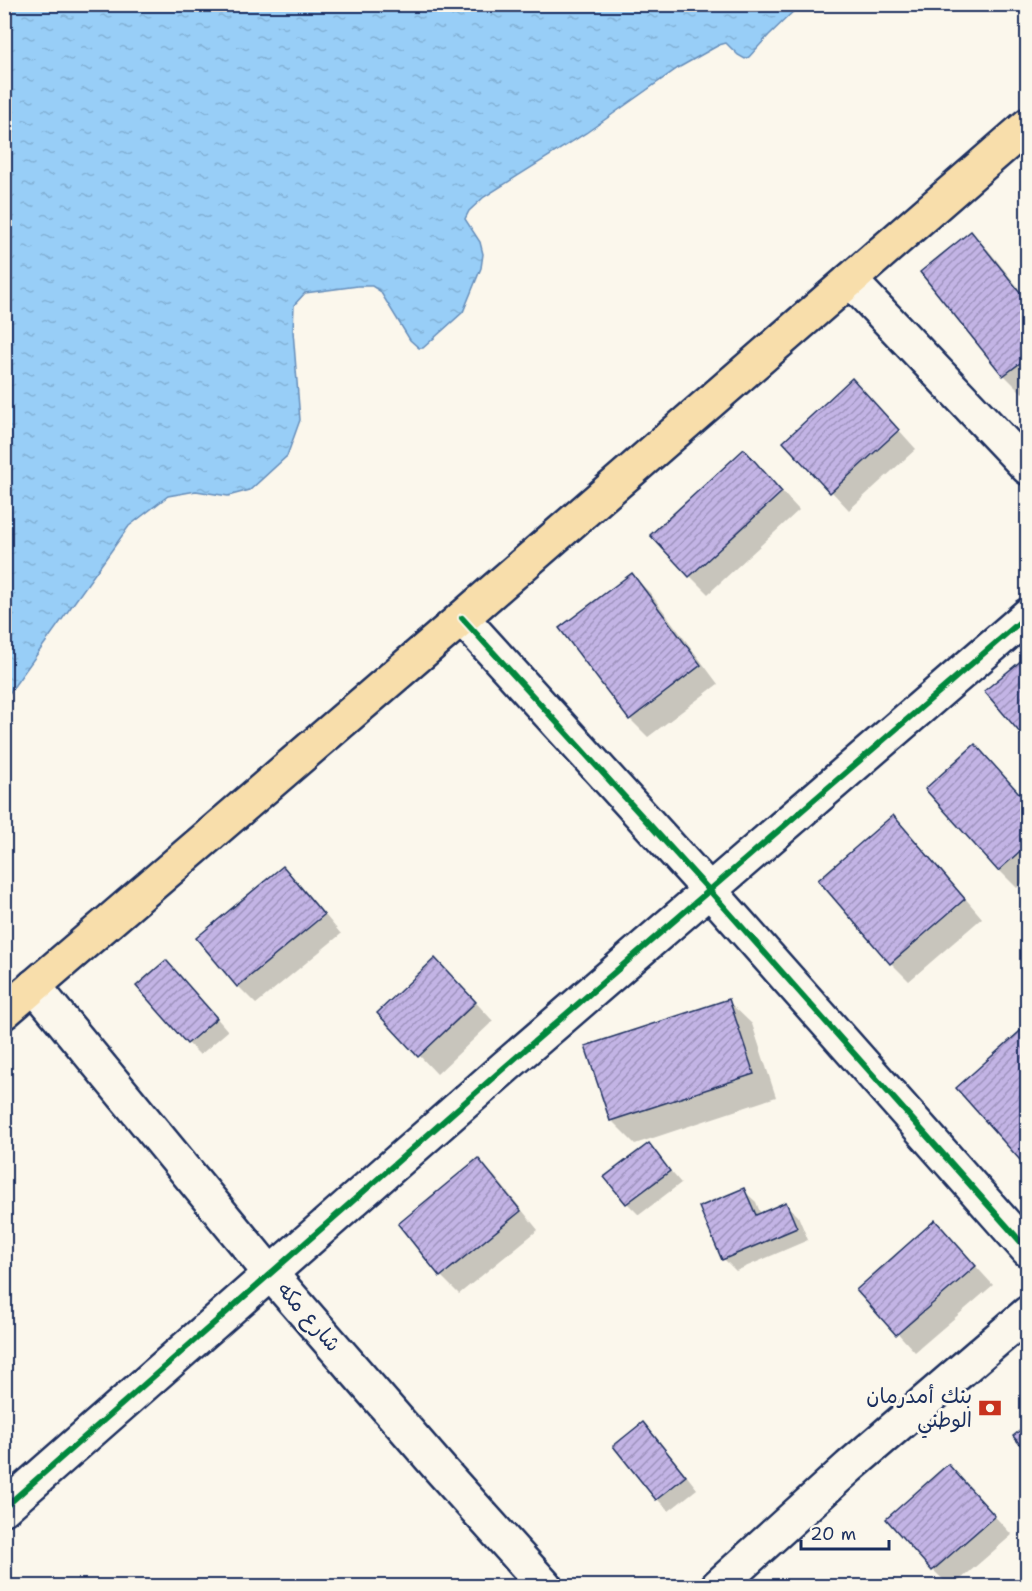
<svg xmlns="http://www.w3.org/2000/svg" width="1032" height="1591" font-family="'Shantell Sans','Playpen Sans Arabic',sans-serif">
<style>
.water{fill:url(#water-ripples);stroke:#668eba;stroke-width:1.5}
.shadow{fill:#0003}
.building{fill:url(#building-hatch);stroke:#1b2f5e;stroke-width:1.5}
.lines{fill:none;stroke-linecap:round;stroke-linejoin:round}
.street-casing{stroke:#1b2f5e;stroke-width:38}
.secondary-casing{stroke:#1b2f5e;stroke-width:38}
.primary-casing{stroke:#1b2f5e;stroke-width:38}
.street{stroke:#fbf7ec;stroke-width:33}
.secondary{stroke:#fbf7ec;stroke-width:33}
.primary{stroke:#f8deab;stroke-width:33}
.cycleway-casing{stroke:#fbf7ec;stroke-width:10}
.cycleway{stroke:#00873e;stroke-width:6}
.labels{text-anchor:middle;stroke-width:6;stroke-linejoin:round;paint-order:stroke}
.street-label{font-size:21px;fill:#1b2f5e;stroke:#fbf7ec}
.poi-label{font-size:21px;fill:#1b2f5e;stroke:#fbf7ec;text-anchor:end}
</style>
<defs>
<pattern id="water-ripples" width="26" height="14" patternUnits="userSpaceOnUse" patternTransform="scale(1.5)"><rect width="26" height="14" fill="#98cef7"/><path d="M2 4q2-2 4 0t4 0M15 11q2-2 4 0t4 0" fill="none" stroke="#82b1d6"/></pattern>
<pattern id="building-hatch" width="6" height="6" patternUnits="userSpaceOnUse" patternTransform="scale(1.5)"><rect width="6" height="6" fill="#c3b4e5"/><path d="M-1 1l2-2M0 6l6-6M5 7l2-2" fill="none" stroke="#9e93bd"/></pattern>
</defs>
<rect width="100%" height="100%" fill="#fbf7ec"/>
<filter id="ink" filterUnits="userSpaceOnUse"><feTurbulence type="fractalNoise" baseFrequency=".0167" numOctaves="2"/><feDisplacementMap in="SourceGraphic" scale="12" xChannelSelector="R" yChannelSelector="G"/><feConvolveMatrix kernelMatrix="1 2 1 2 8 2 1 2 1" color-interpolation-filters="sRGB"/></filter>
<g filter="url(#ink)">
<polygon class="water" points="5,4 800,4 800,5 769,35 749,57 745,59 738,55 726,43 719,45 678,68 586,133 484,197 469,211 465,219 480,242 483,254 481,268 463,312 423,348 419,348 410,340 380,291 372,286 358,286 305,293 294,305 293,331 300,420 287,456 250,490 228,496 196,491 168,496 129,526 5,699"/>
<g class="shadow">
<polygon points="971,233 989,251 1028,300 1028,389 1022,393 1004,375 922,272"/>
<polygon points="870,398 916,449 849,510 785,442"/>
<polygon points="761,469 799,510 708,594 690,576"/>
<polygon points="632,575 650,593 718,684 648,737 630,719"/>
<polygon points="1028,803 1028,878 1017,888 999,870"/>
<polygon points="893,817 911,835 982,918 909,981 891,963 820,880"/>
<polygon points="283,868 301,886 341,934 256,1004 238,986 198,939"/>
<polygon points="178,974 228,1031 200,1055 188,1043"/>
<polygon points="453,978 493,1021 437,1074 379,1013"/>
<polygon points="728,1001 752,1024 776,1097 635,1144 611,1120"/>
<polygon points="648,1145 681,1183 639,1215 627,1203"/>
<polygon points="478,1160 496,1178 538,1230 459,1294 441,1276"/>
<polygon points="743,1190 756,1202 761,1215 786,1204 798,1216 808,1240 736,1271 724,1259"/>
<polygon points="935,1222 993,1285 915,1352 858,1290"/>
<polygon points="643,1424 655,1436 697,1489 669,1511 657,1499 615,1446"/>
<polygon points="948,1466 1012,1535 953,1586 950,1586 933,1570 888,1519"/>
</g>
<g class="building">
<polygon points="971,231 1028,302 1028,357 1003,376 920,272"/>
<polygon points="852,378 899,430 830,493 783,442"/>
<polygon points="744,449 782,492 689,577 650,535"/>
<polygon points="632,573 701,665 629,720 559,628"/>
<polygon points="1028,655 1028,741 1027,741 984,691"/>
<polygon points="975,744 1028,803 1028,844 998,871 925,789"/>
<polygon points="893,815 965,899 890,964 818,880"/>
<polygon points="283,866 324,915 237,987 196,938"/>
<polygon points="435,958 476,1002 418,1057 377,1013"/>
<polygon points="166,960 217,1018 187,1044 136,986"/>
<polygon points="729,999 754,1074 610,1121 585,1046"/>
<polygon points="1028,1024 1028,1169 956,1088"/>
<polygon points="649,1143 670,1171 626,1204 604,1177"/>
<polygon points="478,1158 521,1211 440,1277 398,1224"/>
<polygon points="744,1188 756,1215 786,1202 797,1228 722,1260 699,1207"/>
<polygon points="935,1220 976,1266 896,1335 856,1290"/>
<polygon points="643,1422 686,1476 656,1500 613,1446"/>
<polygon points="1028,1424 1028,1454 1013,1436"/>
<polygon points="948,1464 995,1516 932,1571 886,1519"/>
</g>
<g class="lines">
<g class="street-casing">
<g id="street">
<polyline points="850,280 1028,468"/>
<polyline points="462,618 710,891 1028,1250"/>
<polyline points="4,1508 505,1067 1028,615"/>
<polyline points="718,1586 849,1467 1028,1313"/>
</g>
</g>
<g class="secondary-casing">
<polyline id="secondary" points="34,986 270,1273 441,1470 545,1586"/>
</g>
<g class="primary-casing">
<polyline id="primary" points="4,1012 462,618 1028,125"/>
</g>
<use href="#street" class="street"/>
<use href="#secondary" class="secondary"/>
<use href="#primary" class="primary"/>
<g class="cycleway-casing">
<g id="cycleway">
<polyline points="462,618 710,891 1028,1250"/>
<polyline points="4,1508 505,1067 1028,615"/>
</g>
</g>
<use href="#cycleway" class="cycleway"/>
</g>
</g>
<defs>
<g id="bank-bare" transform="scale(1.8)"><path d="M-6-4H6V4H-6ZM0-2.3a2.3 2.3 0 1 0 0 4.6a2.3 2.3 0 1 0 0-4.6Z" fill="#c8321e" stroke="#fbf7ec" stroke-width="2.5" paint-order="stroke"/></g>
</defs>
<g fill-rule="evenodd">
<use href="#bank-bare" x="990" y="1408"/>
</g>
<g class="labels">
<g class="street-label">
<text transform="translate(309 1317) rotate(49)" y="7">شارع مكه</text>
</g>
<g class="poi-label">
<text x="972" y="1403">بنك أمدرمان<tspan x="972" dy="24">الوطني</tspan></text>
</g>
</g>
<rect width="1032" height="1591" fill="none" stroke="#fbf7ec" stroke-width="24"/>
<rect x="12" y="12" width="1008" height="1567" fill="none" stroke="#1b2f5e" stroke-width="2" filter="url(#ink)"/>
<path d="M801 1540v9h88v-9" fill="none" stroke="#1b2f5e" stroke-width="3"/>
<text x="810" y="1540" font-size="18" fill="#1b2f5e" stroke="#fbf7ec" stroke-width="4.5" paint-order="stroke">20 m</text>
</svg>
